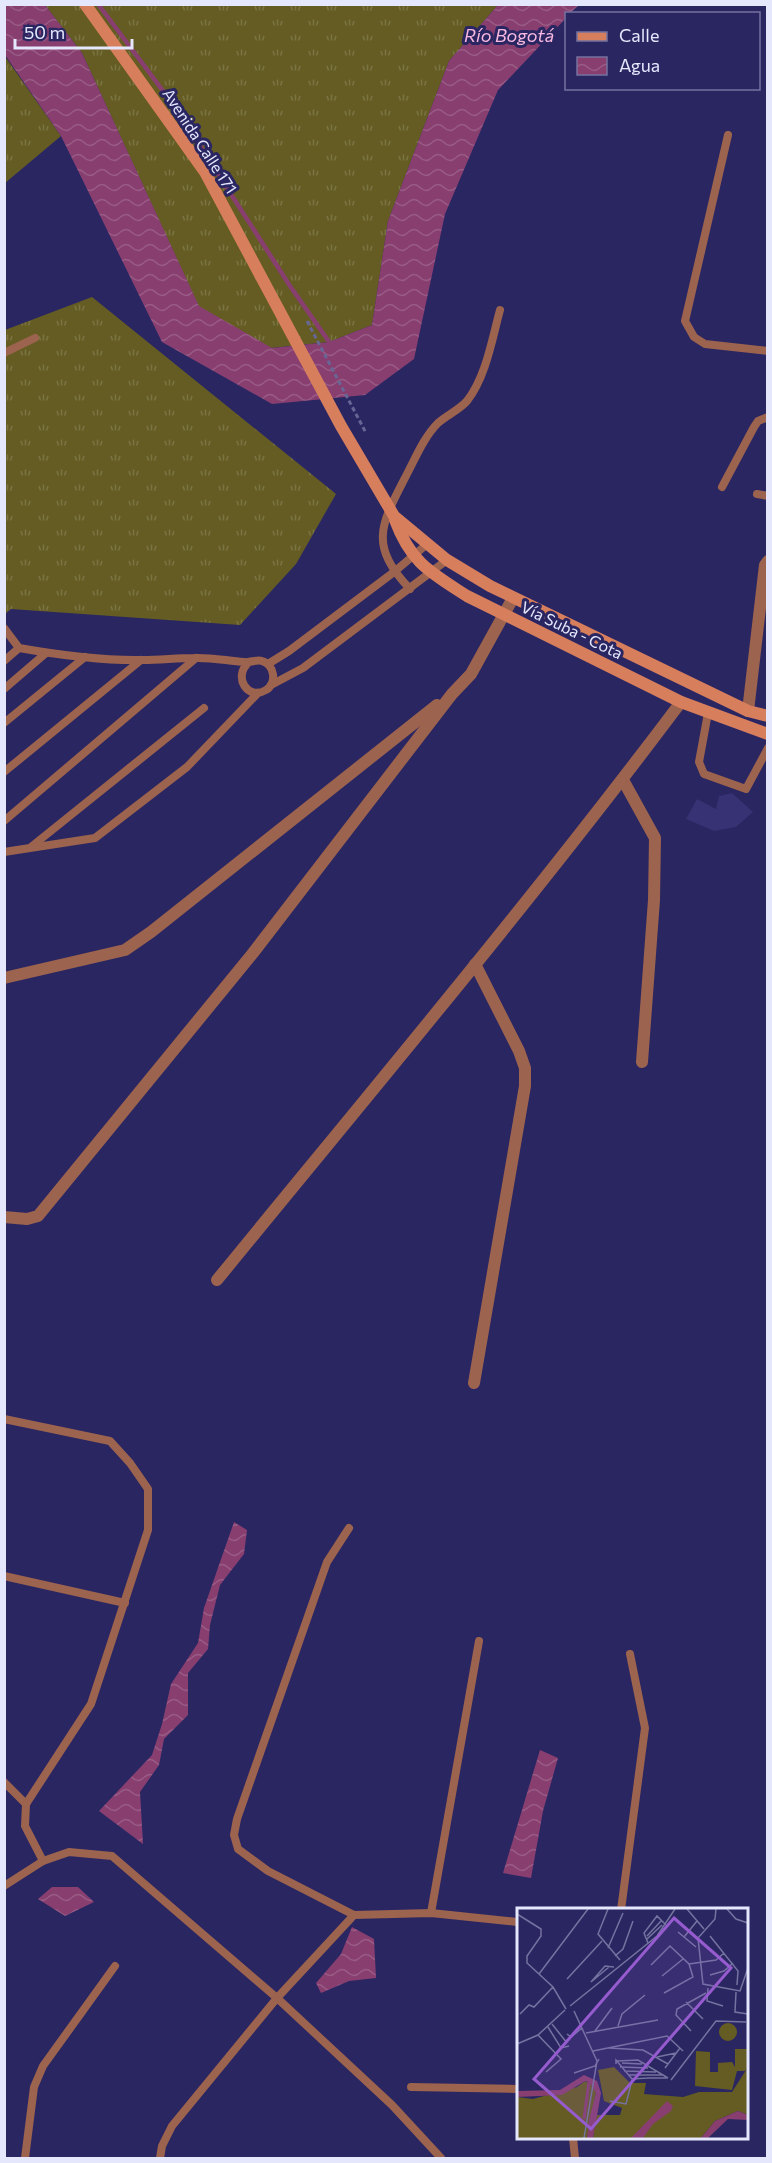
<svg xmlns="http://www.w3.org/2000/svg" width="772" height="2163" font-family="Commissioner,sans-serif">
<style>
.built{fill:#363273}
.grass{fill:url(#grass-tufts)}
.water{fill:url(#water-waves)}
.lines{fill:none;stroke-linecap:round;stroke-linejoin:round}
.stream{stroke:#883f70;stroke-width:4.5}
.path{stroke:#686695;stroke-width:3;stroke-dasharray:4.5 3;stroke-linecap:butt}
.lane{stroke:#9c634e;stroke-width:8}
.street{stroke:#9c634e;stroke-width:12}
.secondary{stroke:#d77e5c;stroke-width:12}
.labels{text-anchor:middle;stroke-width:6;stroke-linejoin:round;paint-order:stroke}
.street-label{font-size:16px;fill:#e5e7fd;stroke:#2a2662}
.water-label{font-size:18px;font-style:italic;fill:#f8b8df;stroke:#2a2662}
.inset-river{fill:none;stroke:#883f70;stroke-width:3}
.inset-road{fill:none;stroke:#7573a0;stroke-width:1.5}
.view{fill:#965bce;fill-opacity:0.15;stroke:#965bce;stroke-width:3}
.inset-edge{fill:none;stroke:#e5e7fd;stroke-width:3}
</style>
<defs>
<pattern id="grass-tufts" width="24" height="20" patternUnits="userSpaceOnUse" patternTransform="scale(1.5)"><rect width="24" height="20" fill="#645c22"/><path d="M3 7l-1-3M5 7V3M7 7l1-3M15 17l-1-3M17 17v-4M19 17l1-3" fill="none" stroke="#7a7343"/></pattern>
<pattern id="water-waves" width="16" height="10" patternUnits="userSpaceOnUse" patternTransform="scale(1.5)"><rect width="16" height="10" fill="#883f70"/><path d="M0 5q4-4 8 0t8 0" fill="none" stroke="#995b85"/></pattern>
</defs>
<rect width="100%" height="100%" fill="#2a2662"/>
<polygon class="built" points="732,793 753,812 736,827 714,831 686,819 697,799 716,809 719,796"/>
<g class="grass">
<polygon points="45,5 498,5 449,61 388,221 372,325 329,342 271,348 199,307 82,53"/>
<polygon points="4,55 61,136 5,183 4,183"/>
<polygon points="92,297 336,494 296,564 240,625 11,609 5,614 5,330"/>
</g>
<g class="water">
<polygon points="4,5 45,5 82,53 199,306 272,348 329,342 372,325 388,221 449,61 498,5 579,5 570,13 566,14 566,18 498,90 445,214 414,359 365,395 272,404 162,342 61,136 5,55"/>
<polygon points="234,1522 247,1530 244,1554 220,1585 210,1625 208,1649 188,1673 188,1715 164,1739 159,1765 140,1792 143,1844 99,1811 152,1755 162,1724 171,1684 198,1643 204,1608"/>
<polygon points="540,1750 558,1758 543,1811 531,1878 503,1873"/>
<polygon points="52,1887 78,1887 94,1902 65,1916 38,1899"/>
<polygon points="352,1927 374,1939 376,1978 349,1981 321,1993 316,1983 341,1954"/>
</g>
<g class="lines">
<polyline class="stream" points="98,4 175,107 290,286 332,346"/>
<polyline class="path" points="307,321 366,433"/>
<g class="lane">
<polyline points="728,135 685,321 694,337 705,344 768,351"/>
<polyline points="4,353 35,338"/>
<polyline points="722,487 754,427 758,421 768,417"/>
<polyline points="757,494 768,496"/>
<path d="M410,589C367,544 382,523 407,474C416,457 424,437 438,423C447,415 459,410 467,401C486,377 492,339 500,310"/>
<path d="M4,628L19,648C59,655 102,661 143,660C160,660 177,658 194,658C210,657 228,661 244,662C251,663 256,659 262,661C275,665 277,683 266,690C248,701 232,677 249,662"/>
<polyline points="4,661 19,648"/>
<polyline points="268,664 289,651 394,572 426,545"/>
<polyline points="271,685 303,668 447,560"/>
<polyline points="4,689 46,653"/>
<polyline points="708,713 699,762 704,774 746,789 768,748"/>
<polyline points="4,723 85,657"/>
<polyline points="4,772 141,660"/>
<polyline points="4,821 196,658"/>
<polyline points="31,847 204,708"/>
<polyline points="4,852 95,838 187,767 258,693"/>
<polyline points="4,1419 110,1441 130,1463 148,1489 148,1530 91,1704 26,1804 25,1826 43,1861"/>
<polyline points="349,1528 327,1562 237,1819 234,1835 238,1849 268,1871 354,1915 431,1913 518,1922"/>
<polyline points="4,1576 125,1603"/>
<polyline points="4,1782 26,1804"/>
<polyline points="4,1886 43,1861 69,1852 112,1856 277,1998 392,2105 441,2158"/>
<polyline points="621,1910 645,1728 630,1654"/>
<polyline points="431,1913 479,1641"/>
<polyline points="411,2087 518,2089"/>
<polyline points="573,2138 575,2158"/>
<polyline points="25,2158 34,2087 43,2066 115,1966"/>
<polyline points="160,2158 162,2146 172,2126 277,1998 354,1915"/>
</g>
<g class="street">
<polyline points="748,711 765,565 768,561"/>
<polyline points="623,780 655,838 654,900 642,1062"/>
<polyline points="4,978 125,950 151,932 437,705"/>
<polyline points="4,1217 27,1219 38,1216 253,953 452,694 471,674 513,598"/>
<path d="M217,1280C373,1089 533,899 681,702"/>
<polyline points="474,1383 525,1086 525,1068 519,1051 475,964"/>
</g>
<g class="secondary">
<polyline points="85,4 205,172 341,426 394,516 447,560 490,586 748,711 768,716"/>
<path d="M395,520C411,563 430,572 467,596L681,702L768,734"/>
</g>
</g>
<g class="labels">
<g class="street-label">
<text transform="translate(200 141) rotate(57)" y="6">Avenida Calle 171</text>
<text transform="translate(572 630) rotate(26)" y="6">Vía Suba - Cota</text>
</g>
<g class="water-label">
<text x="509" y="42">Río Bogotá</text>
</g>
</g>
<g transform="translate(517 1908)">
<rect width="231" height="231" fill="#2a2662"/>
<path d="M97,159L113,175H129L127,186L166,189L182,184H215L231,159V207L221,203L198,213L184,230H76L79,207H103L105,200L87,193L81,162ZM68,173L77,178L79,185L70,230H0V189L16,191L60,179Z" fill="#645c22"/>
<path d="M202 124a9 9 0 1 1 18 0a9 9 0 1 1-18 0ZM218,141H231V159L228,163H220L215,182L178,178L179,143L193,144V164H201V155L215,154L218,159Z" fill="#645c22"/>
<path d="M67,167L80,173L84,185L76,230H70L72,212L79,185L72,174L68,173L45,187L0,189V183L43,182ZM150,193L156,198L154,203L136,216L126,230H114ZM221,203L231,207V212L211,211L191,230H184L198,213Z" fill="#883f70"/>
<path class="inset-river" d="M67,211L72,174"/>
<path class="inset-road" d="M91,1L81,26L103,52M170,1L187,21M199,1L198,11L181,30L186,76L223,83L231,60M210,1L219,11L231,15M0,6L24,21V28L10,48V55L36,79L49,101M161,24L179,39M130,28L145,12M193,28L221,63L220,77M167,29L180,13M130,31L145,17M131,35L127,25L140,8L149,17M91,40L106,5M98,48L106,41L116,13M172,56L199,52L207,45M134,57L153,38L172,56L176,69L147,85M22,66L71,1M193,67L207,63L216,55M145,68L166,51M50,71L85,33M74,74L88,58L97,59M74,74L92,59M191,80L190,93L206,98M219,84L218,104L231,106M169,94L186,111M53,98L140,28L158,1M57,103L80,153L67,230M3,106L12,97L17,99L36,79M35,116L50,135M101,118L105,106L128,87M31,119L44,140L52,138M78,123L95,100M174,123L159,107L160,101L189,85M69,125L141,112M50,126L54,129L65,120M21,127L44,151L29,164M0,136L21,127L48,102M92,140L126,142L151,156M76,143L150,128L166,143M140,149L159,145M100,153L121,152L151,170M105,155L125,156M99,156V152L115,171L131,170M103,159L131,160M148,160L163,140M107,163L139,164M57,165L78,158L82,151M111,167H146M130,170H150M154,172L199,113L229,114M93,193L109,196L115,172"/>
<path class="view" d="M157,10L214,60L74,221L17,171Z"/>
<rect width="231" height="231" class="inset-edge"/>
</g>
<rect width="772" height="2163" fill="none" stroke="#e5e7fd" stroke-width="12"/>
<rect x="565" y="12" width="195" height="78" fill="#2a2662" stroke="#7573a0" stroke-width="1.5"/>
<rect x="577" y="32" width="30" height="9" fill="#d77e5c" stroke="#7573a0" stroke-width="1.5"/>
<text x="619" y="42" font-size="18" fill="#e5e7fd">Calle</text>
<rect x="577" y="57" width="30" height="18" fill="url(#water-waves)" stroke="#7573a0" stroke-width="1.5"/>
<text x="619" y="72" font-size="18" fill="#e5e7fd">Agua</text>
<path d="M15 39v9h117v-9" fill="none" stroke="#e5e7fd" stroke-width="3"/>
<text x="24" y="39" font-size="18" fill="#e5e7fd" stroke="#2a2662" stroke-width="4.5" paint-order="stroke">50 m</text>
</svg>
